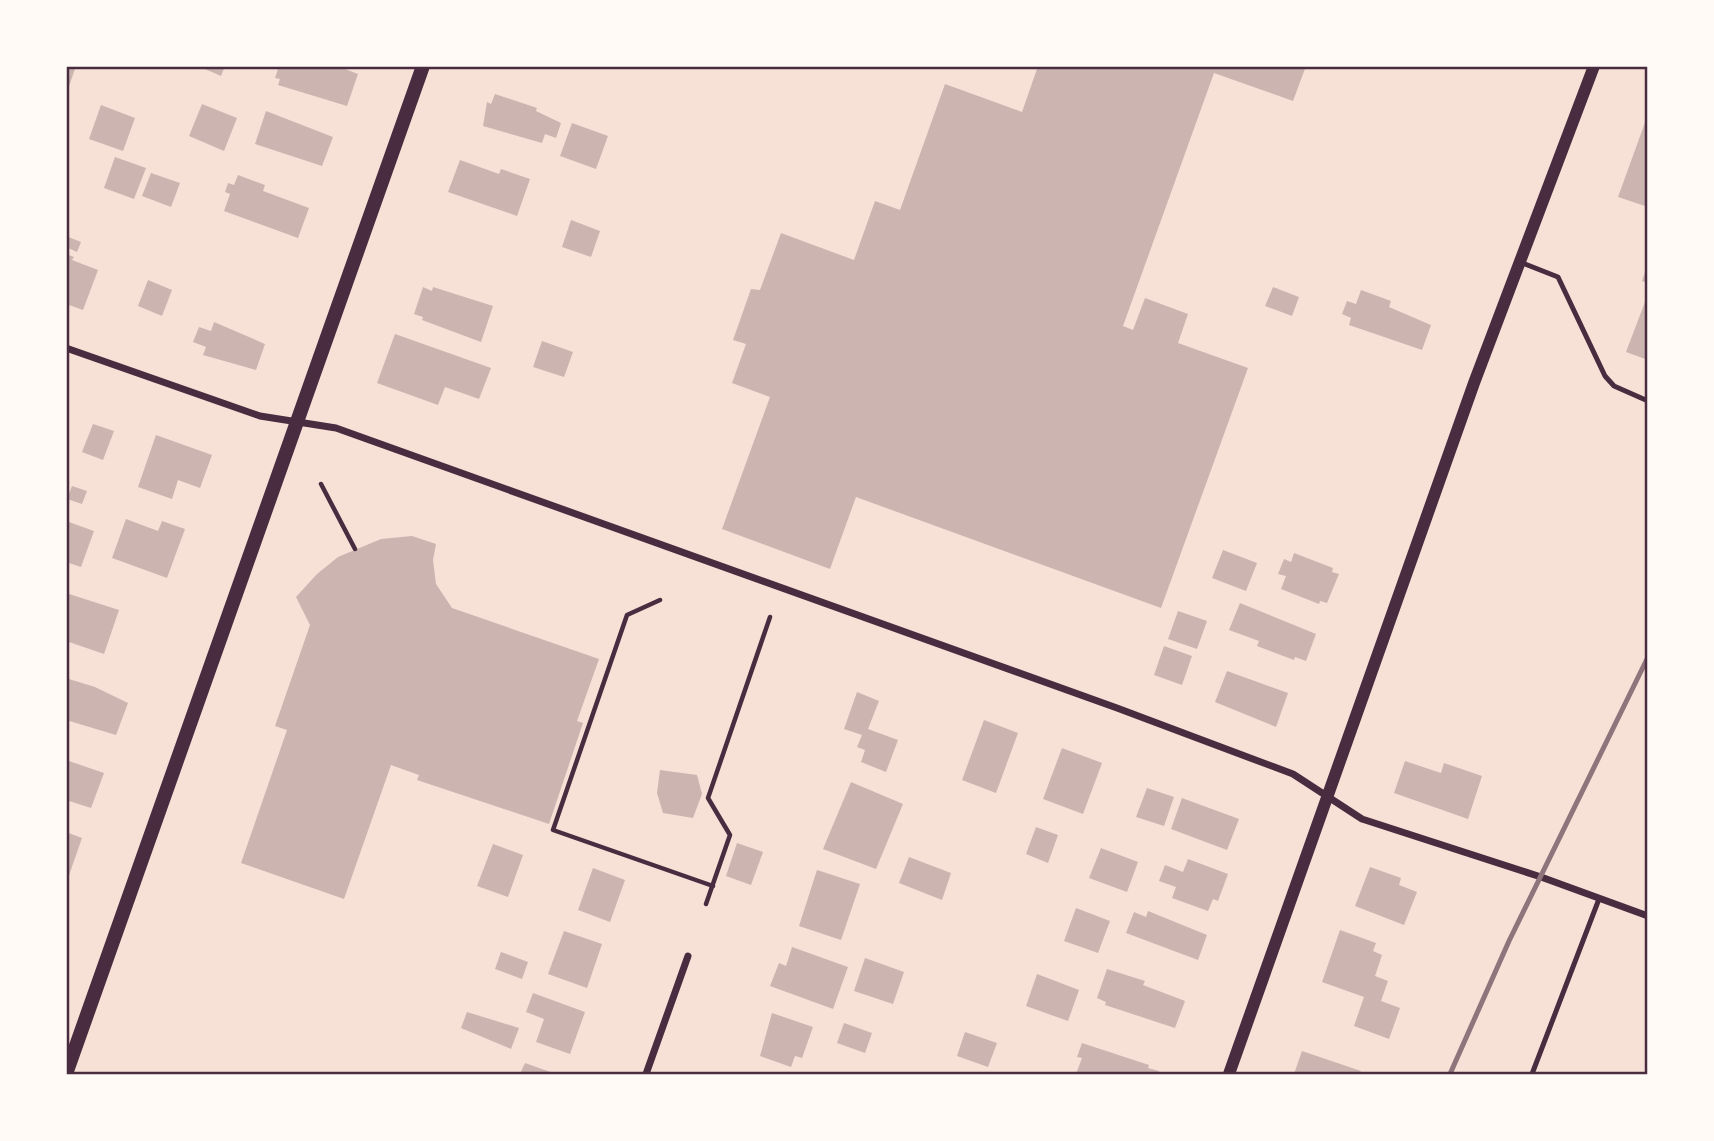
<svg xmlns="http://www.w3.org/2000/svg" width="1714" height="1141" font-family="Karla,sans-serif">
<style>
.building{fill:#ccb4b1}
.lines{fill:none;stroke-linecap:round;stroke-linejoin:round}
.path{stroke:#4a2c40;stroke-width:4.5}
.service{stroke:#4a2c40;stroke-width:5}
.minor{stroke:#4a2c40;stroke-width:7}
.tertiary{stroke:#4a2c40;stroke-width:12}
.secondary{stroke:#4a2c40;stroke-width:14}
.rail{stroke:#8f747c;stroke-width:5}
.neatline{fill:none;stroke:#4a2c40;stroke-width:2.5}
</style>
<rect width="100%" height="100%" fill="#f7e1d7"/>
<g class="building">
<polygon points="66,66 76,66 67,92 66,92"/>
<polygon points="198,66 225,66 221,76"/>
<polygon points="279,66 337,66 358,74 347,106 278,85 280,79 275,78"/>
<polygon points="1038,66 1306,66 1293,101 1214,73 1123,326 1133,330 1145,298 1188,314 1178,343 1248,368 1161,608 856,497 830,569 722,529 770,397 732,383 746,344 733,340 751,289 760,290 781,233 854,260 875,201 900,210 945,84 1022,112"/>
<polygon points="495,94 537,108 536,111 561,123 556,138 545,134 542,143 483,126 487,102 491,104"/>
<polygon points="202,104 237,118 224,151 189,136"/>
<polygon points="101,105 135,118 123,151 89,139"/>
<polygon points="266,111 333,137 322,166 255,144"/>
<polygon points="1647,117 1648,117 1648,207 1618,197"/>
<polygon points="572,123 608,136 596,169 560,156"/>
<polygon points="115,157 146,168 134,199 104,188"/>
<polygon points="460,160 499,174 501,169 530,179 517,216 448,192"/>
<polygon points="151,173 180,183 171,207 142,196"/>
<polygon points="238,175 265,185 263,191 309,208 298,238 224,211 230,194 225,192 228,183 234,185"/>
<polygon points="571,220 600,231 591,257 562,247"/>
<polygon points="66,236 81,242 77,252 66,247"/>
<polygon points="66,254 74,257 72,260 98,270 83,310 66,304"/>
<polygon points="1647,266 1648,266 1648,283 1642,281"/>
<polygon points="148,280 172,290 162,316 138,306"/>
<polygon points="423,287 432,291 433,287 493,306 481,342 422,320 423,317 414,314"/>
<polygon points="1273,287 1299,297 1292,316 1265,306"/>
<polygon points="1361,290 1391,301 1389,307 1431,325 1422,350 1349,325 1351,318 1342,314 1347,301 1356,304"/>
<polygon points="1648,294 1648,360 1626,352"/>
<polygon points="214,322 265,344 256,370 203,355 206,347 193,342 199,327 211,331"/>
<polygon points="395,334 491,368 479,399 445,387 438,405 377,383"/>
<polygon points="542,341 573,352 564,377 533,367"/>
<polygon points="93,424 114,431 103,460 82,452"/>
<polygon points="156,435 212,455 200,488 178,480 172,499 138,487"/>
<polygon points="72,486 87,491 82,504 67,499"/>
<polygon points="126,519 158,531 162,521 185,529 167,578 112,558"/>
<polygon points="66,521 94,531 81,567 66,562"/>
<polygon points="412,536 436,544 433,560 436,584 452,608 599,659 577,721 583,723 549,824 417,780 419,775 391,765 344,899 241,863 287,730 275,726 310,625 296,597 317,574 338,557 381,539"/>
<polygon points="1223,550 1257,563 1246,591 1212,578"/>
<polygon points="1294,553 1333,568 1332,572 1339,574 1327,603 1320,601 1319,604 1281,589 1286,576 1278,574 1284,559 1291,562"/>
<polygon points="66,593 119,610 104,654 66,641"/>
<polygon points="1240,603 1316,634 1306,661 1295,657 1294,660 1257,646 1259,641 1229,630"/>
<polygon points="1178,611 1207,621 1197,649 1168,639"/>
<polygon points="1164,646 1192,656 1182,685 1154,675"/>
<polygon points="1227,671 1288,693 1276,727 1215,702"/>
<polygon points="69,679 95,687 128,703 116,735 66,720"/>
<polygon points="857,692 879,701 868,729 898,740 886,772 861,762 865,750 857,747 862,735 844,729"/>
<polygon points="984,720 1018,733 996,793 962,780"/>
<polygon points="1062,748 1102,763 1083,814 1043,799"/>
<polygon points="66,760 104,773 91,808 66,800"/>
<polygon points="1405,761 1441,773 1444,763 1482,776 1468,819 1394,793"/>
<polygon points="660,770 697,775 702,794 693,818 663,813 657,793"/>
<polygon points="851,782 903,804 876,869 823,849"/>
<polygon points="1147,788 1174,797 1164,826 1136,817"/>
<polygon points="1182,798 1239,819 1227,850 1171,829"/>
<polygon points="1036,827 1058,835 1048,863 1026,854"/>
<polygon points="66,832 82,838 67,881 66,881"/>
<polygon points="737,843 763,852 751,885 726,876"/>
<polygon points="493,844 523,855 508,897 477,886"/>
<polygon points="1101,848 1138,862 1127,892 1089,878"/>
<polygon points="909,857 951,873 942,900 899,883"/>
<polygon points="1188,859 1228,874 1218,901 1213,899 1208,911 1172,898 1176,887 1159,881 1165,865 1183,872"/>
<polygon points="1370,867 1401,878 1399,885 1417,892 1404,925 1355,906"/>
<polygon points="593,868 625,880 610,922 578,910"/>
<polygon points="817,870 860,884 841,940 799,926"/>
<polygon points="1076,908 1110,921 1098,953 1064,941"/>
<polygon points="1148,911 1207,935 1198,960 1126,933 1134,912 1146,917"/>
<polygon points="1340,930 1376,943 1373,951 1382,955 1375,976 1388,981 1381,1001 1400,1008 1389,1039 1354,1026 1364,997 1322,982"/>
<polygon points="564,931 602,944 587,988 548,974"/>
<polygon points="792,947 848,967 833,1009 770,986 779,963 786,966"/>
<polygon points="501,952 528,962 522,979 495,969"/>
<polygon points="865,958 904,972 893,1004 854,991"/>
<polygon points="1107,969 1145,981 1143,985 1185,1001 1175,1028 1105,1005 1106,1002 1097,998"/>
<polygon points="1037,974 1079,990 1068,1021 1026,1006"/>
<polygon points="533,993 585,1012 570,1054 536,1042 544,1019 526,1012"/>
<polygon points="467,1012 519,1028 511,1049 461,1028"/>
<polygon points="772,1013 813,1027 802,1058 795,1056 791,1067 760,1056"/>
<polygon points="844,1023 872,1033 865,1053 837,1043"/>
<polygon points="965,1032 997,1043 988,1067 957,1056"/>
<polygon points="1082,1043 1149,1065 1148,1068 1159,1071 1158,1074 1076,1074 1082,1058 1077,1057"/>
<polygon points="1302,1051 1361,1071 1359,1074 1294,1074"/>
<polygon points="525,1063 556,1074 520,1074"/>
</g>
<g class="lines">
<g class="path">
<polyline points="321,484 355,549"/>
<polyline points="660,600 627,615 553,830 713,886"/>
<polyline points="706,904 730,835 708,798 770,617"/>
</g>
<g class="service">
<polyline points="1520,262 1558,277 1605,376 1614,386 1648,401"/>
<polyline points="1532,1074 1599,899"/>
</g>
<g class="minor">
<polyline points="66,348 260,416 336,428 1117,708 1293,774 1362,819 1541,877 1648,916"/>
<polyline points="646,1074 688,956"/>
</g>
<polyline class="tertiary" points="1229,1074 1474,383 1594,66"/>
<polyline class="secondary" points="66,1074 423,66"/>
<polyline class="rail" points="1450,1074 1509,941 1648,657"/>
</g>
<rect width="1714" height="1141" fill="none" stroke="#fffaf5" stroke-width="136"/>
<rect x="68" y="68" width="1578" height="1005" class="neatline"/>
</svg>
